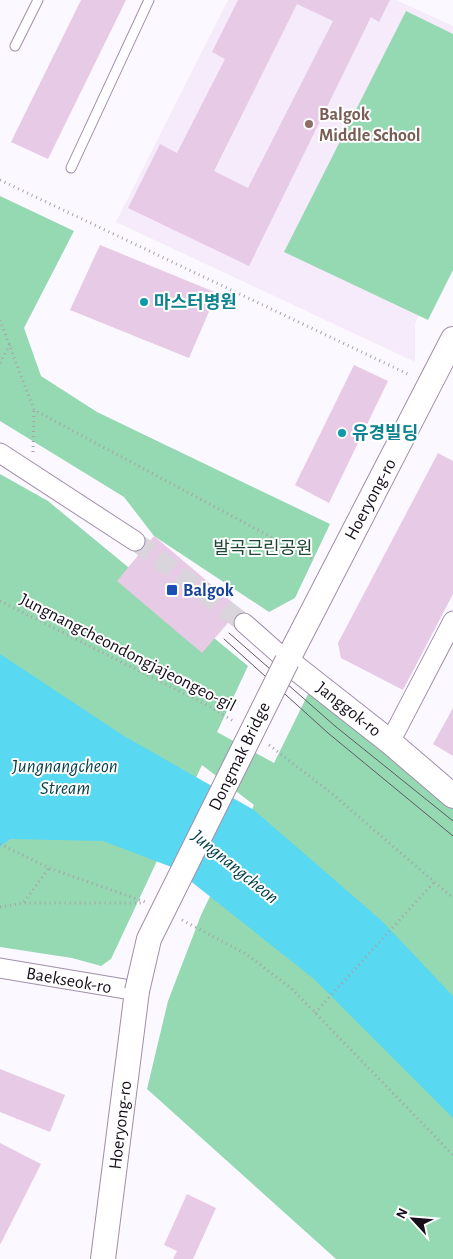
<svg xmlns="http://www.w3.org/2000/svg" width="453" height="1259" font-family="'Alegreya Sans','Noto Sans KR',sans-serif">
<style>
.built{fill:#f5ebfb}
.green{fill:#95d9b3}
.water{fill:#59d8f1}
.building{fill:#e7cae5;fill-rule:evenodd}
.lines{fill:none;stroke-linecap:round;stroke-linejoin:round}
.minor-tunnel{stroke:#dad5dc;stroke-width:19;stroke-dasharray:19 9;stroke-linecap:butt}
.service-casing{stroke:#a18dab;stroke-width:11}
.minor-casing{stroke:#a18dab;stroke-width:21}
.tertiary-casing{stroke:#a18dab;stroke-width:26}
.path{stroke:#a8a2ab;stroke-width:3;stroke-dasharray:1 4;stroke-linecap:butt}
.service{stroke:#fff;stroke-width:9}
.minor{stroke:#fff;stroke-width:19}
.tertiary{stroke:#fff;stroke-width:24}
.tram{stroke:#5f5862;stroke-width:1}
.tertiary-bridge-casing{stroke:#a18dab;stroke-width:26;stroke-linecap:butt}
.tertiary-bridge{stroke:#fff;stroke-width:24}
.education-dot{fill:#8d6e63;stroke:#fff;stroke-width:2}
.culture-dot{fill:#0f9aa8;stroke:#fff;stroke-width:2}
.transit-dot{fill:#1a4fb4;stroke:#fff;stroke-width:2}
.labels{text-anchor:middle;stroke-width:4;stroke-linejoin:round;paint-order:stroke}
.education-label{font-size:18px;font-weight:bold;fill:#785e54;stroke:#fff;text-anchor:start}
.culture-label{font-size:18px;font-weight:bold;fill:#0d838f;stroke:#fff;text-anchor:start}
.street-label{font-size:18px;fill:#160e19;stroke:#fff}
.park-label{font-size:18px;fill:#1f4733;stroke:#fff}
.transit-label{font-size:18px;font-weight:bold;fill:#164399;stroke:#fff;text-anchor:start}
.water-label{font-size:19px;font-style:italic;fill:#05414c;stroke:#fff}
</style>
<rect width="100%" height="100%" fill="#fcf8ff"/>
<polygon class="built" points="228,0 396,0 453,26 453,246 415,323 415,362 116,222"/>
<g class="green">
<polygon points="406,11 453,34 453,270 428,320 284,252"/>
<polygon points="0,196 74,231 24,328 41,376 97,412 330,524 295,598 269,612 154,536 124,497 0,421"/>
<polygon points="0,474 48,501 248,666 217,732 274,763 312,686 453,806 453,1259 336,1259 147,1089 168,1001 201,915 254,805 202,765 111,959 101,966 72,958 0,947"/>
</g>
<polygon class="water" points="0,654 124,736 254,810 382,921 453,996 453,1118 314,979 174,868 103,841 10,839 0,847"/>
<g class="building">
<polygon points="81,0 126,0 48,159 11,142"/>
<path d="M238,0H390L379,22L371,17L249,266L128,208L160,144L177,153L225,59L212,52ZM297,4L333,21L248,188L214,171Z"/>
<polygon points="100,245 217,293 189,358 70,310"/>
<polygon points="354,365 388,381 329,503 295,485"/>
<polygon points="438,453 453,461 453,594 403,690 341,658 338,643"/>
<polygon points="154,536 240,609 202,653 117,581"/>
<polygon points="453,708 453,756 433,744"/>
<polygon points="0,1069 65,1095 50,1132 0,1112"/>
<polygon points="0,1143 41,1164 0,1245"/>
<polygon points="187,1194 216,1208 193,1259 173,1259 177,1251 164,1245"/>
</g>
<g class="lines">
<polyline class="minor-tunnel" points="135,541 244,623"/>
<g class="service-casing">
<g id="service">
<polyline points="15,46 38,0"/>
<polyline points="71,168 149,0"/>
</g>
</g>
<g class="minor-casing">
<g id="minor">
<polyline points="0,453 135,541"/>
<polyline points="244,623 287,661"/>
<polyline points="390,742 453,621"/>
<polyline points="0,968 137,991"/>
</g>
</g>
<g class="tertiary-casing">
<g id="tertiary">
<polyline points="453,339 287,661 390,742 453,796"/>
<polyline points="103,1259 137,991"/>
</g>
</g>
<g class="path">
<polyline points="0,180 410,375"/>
<polyline points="0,320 34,410 314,560"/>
<polyline points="0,363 10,344"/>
<polyline points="33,452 34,410"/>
<polyline points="0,601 205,704 235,722"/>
<polyline points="269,745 330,792 453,898"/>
<polyline points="0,844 49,868 145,902"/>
<polyline points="24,902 49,868"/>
<polyline points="0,907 24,903 144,903"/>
<polyline points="182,920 246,954 291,988 453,1155"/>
<polyline points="315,1013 435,881"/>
</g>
<use href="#service" class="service"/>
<use href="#minor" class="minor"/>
<use href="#tertiary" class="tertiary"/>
<g class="tram">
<polyline points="229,633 335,726 453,821"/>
<polyline points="224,639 328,733 453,836"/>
</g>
<g class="tertiary-bridge-casing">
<polyline id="tertiary-bridge" points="137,991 149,939 287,661"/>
</g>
<use href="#tertiary-bridge" class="tertiary-bridge"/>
</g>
<circle class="education-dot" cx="309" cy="124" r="5"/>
<g class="culture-dot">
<circle cx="144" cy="302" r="5"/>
<circle cx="342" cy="433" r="5"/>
</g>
<rect class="transit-dot" x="166" y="584" width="12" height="12" rx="2.5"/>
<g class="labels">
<g class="education-label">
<text x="319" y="120">Balgok<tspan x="319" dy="21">Middle School</tspan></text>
</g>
<g class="culture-label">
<text x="154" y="308">마스터병원</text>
<text x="352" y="439">유경빌딩</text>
</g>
<g class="street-label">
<text transform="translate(370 499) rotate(-62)" y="6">Hoeryong-ro</text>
<text transform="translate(128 652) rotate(27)" y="6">Jungnangcheondongjajeongeo-gil</text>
<text transform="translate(349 709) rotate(38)" y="6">Janggok-ro</text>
<text transform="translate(239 756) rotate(-64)" y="6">Dongmak Bridge</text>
<text transform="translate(69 980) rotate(10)" y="6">Baekseok-ro</text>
<text transform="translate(120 1125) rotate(-83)" y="6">Hoeryong-ro</text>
</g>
<g class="park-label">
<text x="263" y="554">발곡근린공원</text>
</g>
<g class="transit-label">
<text x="183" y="596">Balgok</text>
</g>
<g class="water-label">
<text x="65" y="772">Jungnangcheon<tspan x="65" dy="22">Stream</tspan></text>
<text transform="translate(236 866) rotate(39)" y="7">Jungnangcheon</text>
</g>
</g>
<g transform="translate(413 1219) rotate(296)" stroke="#ffffff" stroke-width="4" paint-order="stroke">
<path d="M0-4L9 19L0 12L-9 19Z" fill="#160e19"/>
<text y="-8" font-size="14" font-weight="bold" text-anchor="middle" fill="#160e19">N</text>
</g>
</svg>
